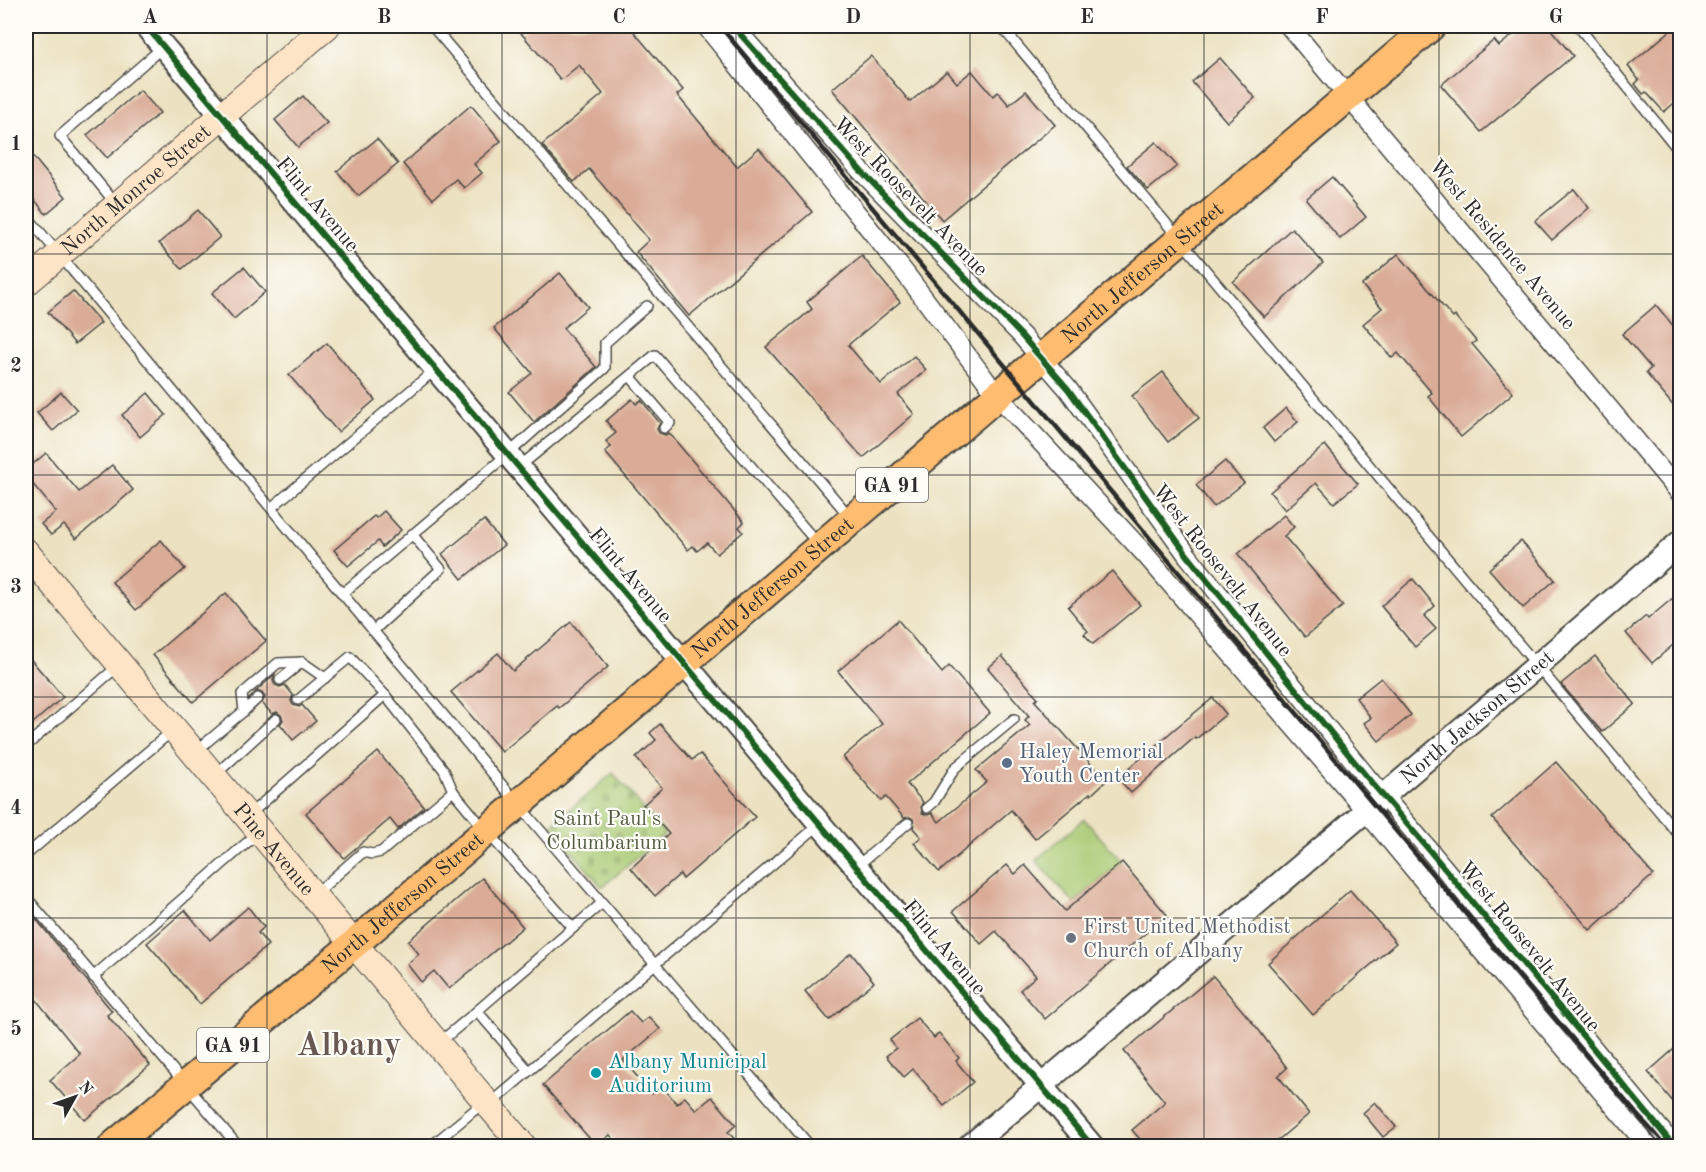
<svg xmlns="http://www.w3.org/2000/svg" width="1706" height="1172" font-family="'Old Standard TT',serif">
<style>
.green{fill:#aacb74;stroke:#6a7b50;stroke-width:1.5}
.cemetery{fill:url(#cemetery-stones);stroke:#6a7b50;stroke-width:1.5}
.building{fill:#daac97}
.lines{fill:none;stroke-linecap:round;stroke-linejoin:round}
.service-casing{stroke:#484642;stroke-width:12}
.minor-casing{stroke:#484642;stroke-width:21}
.tertiary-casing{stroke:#484642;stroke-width:26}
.secondary-casing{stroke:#484642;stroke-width:28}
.primary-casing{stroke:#484642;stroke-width:32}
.service{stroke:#fff;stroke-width:9}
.minor{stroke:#fff;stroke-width:18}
.tertiary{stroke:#fff;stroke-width:22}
.secondary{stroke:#fee4c6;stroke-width:26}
.primary{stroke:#fdbc70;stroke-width:28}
.rail{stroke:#2b2b2b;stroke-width:4.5}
.cycleway-casing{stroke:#fdfcf7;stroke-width:10}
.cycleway{stroke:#1b5e20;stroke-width:6}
.grid{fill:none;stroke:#2b2b2b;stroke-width:1.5;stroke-opacity:0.55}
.service-dot{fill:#5c6f8a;stroke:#fdfcf7;stroke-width:2}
.worship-dot{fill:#6b7280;stroke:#fdfcf7;stroke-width:2}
.culture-dot{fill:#0f9aa8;stroke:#fdfcf7;stroke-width:2}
.labels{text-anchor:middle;stroke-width:4.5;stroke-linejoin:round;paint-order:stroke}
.shield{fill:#fdfcf7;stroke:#6a6a68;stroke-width:1.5}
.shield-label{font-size:20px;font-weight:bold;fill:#2b2b2b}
.street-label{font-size:21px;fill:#2b2b2b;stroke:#fdfcf7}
.service-label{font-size:21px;fill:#4e5e75;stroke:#fdfcf7;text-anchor:start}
.park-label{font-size:21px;fill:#515b41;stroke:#fdfcf7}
.worship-label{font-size:21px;fill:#5b616d;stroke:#fdfcf7;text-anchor:start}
.culture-label{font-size:21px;fill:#0d838f;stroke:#fdfcf7;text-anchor:start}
.town-label{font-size:33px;font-weight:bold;fill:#685851;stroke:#fdfcf7}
.neatline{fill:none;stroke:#2b2b2b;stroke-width:2}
.grid-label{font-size:20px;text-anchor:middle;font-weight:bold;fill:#2b2b2b}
</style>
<defs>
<pattern id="cemetery-stones" width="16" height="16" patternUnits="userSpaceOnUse" patternTransform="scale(1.5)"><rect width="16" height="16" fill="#aacb74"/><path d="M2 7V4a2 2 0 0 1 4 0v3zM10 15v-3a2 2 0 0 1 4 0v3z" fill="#92ae65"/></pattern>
</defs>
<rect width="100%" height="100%" fill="#fdfcf7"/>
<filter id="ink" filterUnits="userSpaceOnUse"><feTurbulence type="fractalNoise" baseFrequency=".0167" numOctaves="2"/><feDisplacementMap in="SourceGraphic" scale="12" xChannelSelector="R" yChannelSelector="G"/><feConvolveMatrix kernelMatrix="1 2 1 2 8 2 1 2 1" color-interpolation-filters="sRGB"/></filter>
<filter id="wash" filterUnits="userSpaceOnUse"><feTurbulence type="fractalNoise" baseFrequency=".008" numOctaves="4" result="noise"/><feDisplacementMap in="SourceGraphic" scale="24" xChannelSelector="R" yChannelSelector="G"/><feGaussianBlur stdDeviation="1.35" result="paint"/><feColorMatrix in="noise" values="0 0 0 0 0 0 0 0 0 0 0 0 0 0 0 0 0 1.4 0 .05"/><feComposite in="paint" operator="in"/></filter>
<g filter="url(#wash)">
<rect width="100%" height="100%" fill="#ece2c1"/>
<polygon class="green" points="1084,819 1122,862 1074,903 1036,860"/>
<polygon class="cemetery" points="613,773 665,834 602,887 550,826"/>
<g id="blocks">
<g class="building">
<polygon points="530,26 629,26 683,90 677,95 737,167 759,148 812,212 689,316 636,252 649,240 589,169 574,182 542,145 603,94 579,65 561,80 521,33"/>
<polygon points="1524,26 1548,26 1573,56 1481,132 1441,85 1494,40 1499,46"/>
<polygon points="1676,26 1680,26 1680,98 1664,112 1646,92 1643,94 1635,84 1639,80 1628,66"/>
<polygon points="871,56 910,102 947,71 957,83 972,71 993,96 998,92 1009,105 1026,91 1055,125 942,220 832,89"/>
<polygon points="1220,58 1255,98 1227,122 1192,82"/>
<polygon points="140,90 160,113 107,158 87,135"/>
<polygon points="303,96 327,123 298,147 275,120"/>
<polygon points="471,105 501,141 474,164 482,173 464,188 456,179 433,199 403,164"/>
<polygon points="377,139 398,164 358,196 337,171"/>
<polygon points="1156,142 1177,166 1148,190 1127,166"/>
<polygon points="26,148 66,197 46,214 26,189"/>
<polygon points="1332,177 1366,217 1340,239 1306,199"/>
<polygon points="1574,189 1589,208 1552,240 1535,221"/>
<polygon points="198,210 220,237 182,269 159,243"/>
<polygon points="1292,228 1323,263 1264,317 1233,282"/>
<polygon points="1398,254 1453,318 1455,316 1476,341 1472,344 1513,393 1461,437 1428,396 1432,393 1398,353 1392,358 1363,324 1382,308 1362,285"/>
<polygon points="862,256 900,302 848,345 881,384 914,356 926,370 898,394 914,414 863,458 766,347 812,309 807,302"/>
<polygon points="244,267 265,292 234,319 212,293"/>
<polygon points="560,273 588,307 563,328 596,367 534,422 509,392 532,373 494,328"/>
<polygon points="73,291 101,323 75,344 48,312"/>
<polygon points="1656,305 1680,334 1680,414 1646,373 1651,368 1622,334"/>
<polygon points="327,343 375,400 338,432 289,375"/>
<polygon points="1163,372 1199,418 1168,442 1132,396"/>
<polygon points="61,392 77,410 53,431 37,413"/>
<polygon points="148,393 166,415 140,437 122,415"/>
<polygon points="632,399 636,404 641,400 660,423 657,429 659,433 665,435 669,433 744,522 739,527 743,532 717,554 707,543 697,551 693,546 688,550 605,452 611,447 606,441 616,433 606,421"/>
<polygon points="1286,408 1298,422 1274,442 1263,428"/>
<polygon points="1325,445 1358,484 1334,503 1316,483 1285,510 1270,492"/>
<polygon points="46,453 79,492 112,465 133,490 76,539 64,525 51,535 41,524 56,512 26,476 26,470"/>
<polygon points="1225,461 1244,483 1214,507 1196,485"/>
<polygon points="384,511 401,530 382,547 378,541 348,566 334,550 374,516 376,518"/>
<polygon points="1284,515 1294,527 1284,536 1343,606 1305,637 1238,554"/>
<polygon points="484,520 504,545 462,579 442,554"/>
<polygon points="161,540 185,569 136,610 112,582"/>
<polygon points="1521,541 1555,580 1523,608 1489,569"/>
<polygon points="1112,571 1140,605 1093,644 1084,634 1088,631 1068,607"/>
<polygon points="1413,579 1435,606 1424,616 1436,629 1415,647 1381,606"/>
<polygon points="1680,592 1680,639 1652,663 1626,633 1646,616 1648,619"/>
<polygon points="226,593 266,641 193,702 153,655"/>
<polygon points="898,620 942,673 949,666 990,713 907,784 923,802 921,806 922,813 928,815 932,813 939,822 987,782 976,770 1030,725 1025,720 1029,716 988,668 1002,656 1038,698 1035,701 1106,781 1091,795 1090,793 1035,839 1011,810 939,872 914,843 921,837 913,828 914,825 913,819 910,817 904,818 886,797 881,801 843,757 882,724 838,671"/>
<polygon points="571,622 608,667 559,708 557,706 502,752 451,692 498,653 513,671"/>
<polygon points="26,654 63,697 33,723 26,715"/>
<polygon points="1595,656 1635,704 1602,732 1561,684"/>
<polygon points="275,674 273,681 275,685 280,687 285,685 293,695 291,701 293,705 299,707 302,705 316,721 293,740 280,724 283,720 281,715 277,712 272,714 262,703 265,697 262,693 257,691 254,693"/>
<polygon points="1381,678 1411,715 1379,741 1364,723 1371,718 1356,698"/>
<polygon points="1213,698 1226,714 1196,739 1195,737 1131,793 1118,778 1177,727"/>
<polygon points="660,724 692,760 700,754 755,817 683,879 680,874 655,896 631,868 669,834 643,805 662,788 636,758 656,740 650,733"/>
<polygon points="378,752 424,807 398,829 390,819 344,858 306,813"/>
<polygon points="1556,762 1653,875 1590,930 1492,818"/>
<polygon points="1122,862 1167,915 1045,1019 1020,990 1036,976 996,931 981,944 953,911 1007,865 1015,874 1025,865 1065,911"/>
<polygon points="482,878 523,927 449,989 434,971 421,982 407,964 419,954 408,941"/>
<polygon points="1350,890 1396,943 1313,1015 1268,963"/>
<polygon points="26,907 112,1011 107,1015 150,1065 85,1120 50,1080 80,1054 26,987"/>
<polygon points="248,907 264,927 258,933 268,945 200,1004 147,943 185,910 210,940"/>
<polygon points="851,953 874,982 829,1020 805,991"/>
<polygon points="1213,976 1258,1029 1287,1068 1278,1076 1309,1114 1271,1146 1146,1146 1132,1130 1165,1102 1124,1051"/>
<polygon points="630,1011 641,1023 649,1017 660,1029 623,1060 652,1094 662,1086 677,1104 685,1097 696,1110 712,1097 736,1125 728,1132 741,1146 620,1146 610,1135 596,1146 543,1085"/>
<polygon points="917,1018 934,1038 939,1033 959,1058 956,1061 973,1082 944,1106 913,1069 904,1077 886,1056 896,1048 890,1040"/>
<polygon points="1680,1044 1680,1110 1648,1072"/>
<polygon points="1375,1102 1396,1127 1383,1137 1363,1113"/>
</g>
</g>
</g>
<g filter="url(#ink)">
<use href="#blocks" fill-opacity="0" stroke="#484642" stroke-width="1.5"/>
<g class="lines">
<g class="service-casing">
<g id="service">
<polyline points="432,26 850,517"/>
<polyline points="1001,26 1680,836"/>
<polyline points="1578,26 1680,152"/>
<polyline points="116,204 60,136 164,46"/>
<polyline points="26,215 518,804 810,1146"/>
<polyline points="630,376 670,423 664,428"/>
<polyline points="519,467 655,355 819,545"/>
<polyline points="271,508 436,369"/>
<polyline points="342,594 508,454 605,368 605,343 647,306"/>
<polyline points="373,631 441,569 412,534"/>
<polyline points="280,680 302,662"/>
<polyline points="298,700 350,657 385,695 444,770 453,791 486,831 573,928"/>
<polyline points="244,711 258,698"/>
<polyline points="26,746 118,666"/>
<polyline points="196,751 244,711 242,694 278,663 302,662 325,678"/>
<polyline points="216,774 276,719"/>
<polyline points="927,808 934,802 955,768 1014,719"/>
<polyline points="249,815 385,695"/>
<polyline points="26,855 172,731"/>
<polyline points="857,866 908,823"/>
<polyline points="315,894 363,852 372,854 381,852 453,791"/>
<polyline points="26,897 238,1146"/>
<polyline points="93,977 258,833"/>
<polyline points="440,1042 477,1011"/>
<polyline points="528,1070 477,1011 602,903"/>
<polyline points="490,1104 820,824"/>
<polyline points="431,1146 483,1103"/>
</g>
</g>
<g class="minor-casing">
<g id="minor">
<polyline points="706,26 905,273 997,395 1144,553 1349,791 1476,944 1648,1146"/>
<polyline points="733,26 861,171 1021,335 1068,389 1188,556 1366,776 1425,845 1674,1146"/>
<polyline points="1289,26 1680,493"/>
</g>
</g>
<g class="tertiary-casing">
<g id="tertiary">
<polyline points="146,26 1092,1146"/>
<path id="s1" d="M970,1146L1538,665L1680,542"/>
</g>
</g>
<g class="secondary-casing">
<g id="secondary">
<path id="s2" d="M26,283L327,26"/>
<path id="s3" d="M26,552L523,1146"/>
</g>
</g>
<g class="primary-casing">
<g id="primary">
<path id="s4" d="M113,1146L354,944L1431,26"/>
</g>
</g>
<use href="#service" class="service"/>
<use href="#minor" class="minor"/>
<use href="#tertiary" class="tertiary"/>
<use href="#secondary" class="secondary"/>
<use href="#primary" class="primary"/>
<polyline class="rail" points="720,26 1373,804 1640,1118 1668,1146"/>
<g class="cycleway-casing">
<g id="cycleway">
<polyline points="146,26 1092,1146"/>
<polyline points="733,26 861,171 1021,335 1068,389 1188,556 1366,776 1425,845 1674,1146"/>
</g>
</g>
<use href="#cycleway" class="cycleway"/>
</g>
</g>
<path class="grid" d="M267,26V1146M502,26V1146M736,26V1146M970,26V1146M1204,26V1146M1439,26V1146M26,254H1680M26,475H1680M26,697H1680M26,918H1680"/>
<circle class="service-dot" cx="1007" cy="763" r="6"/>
<circle class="worship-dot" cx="1071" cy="938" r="6"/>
<circle class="culture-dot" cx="596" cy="1073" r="6"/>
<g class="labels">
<g class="shield">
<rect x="856" y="468" width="72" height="34" rx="4.5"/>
<rect x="197" y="1028" width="72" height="34" rx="4.5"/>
</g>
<g class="shield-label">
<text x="892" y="492">GA 91</text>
<text x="233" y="1052">GA 91</text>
</g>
<g class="street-label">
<text dy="7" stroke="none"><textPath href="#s2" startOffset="144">North Monroe Street</textPath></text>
<text transform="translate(911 196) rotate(46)" y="7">West Roosevelt Avenue</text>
<text transform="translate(318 204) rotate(50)" y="7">Flint Avenue</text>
<text transform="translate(1503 244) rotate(50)" y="7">West Residence Avenue</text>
<text dy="7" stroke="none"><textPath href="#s4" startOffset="1350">North Jefferson Street</textPath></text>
<text transform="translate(1223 570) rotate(52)" y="7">West Roosevelt Avenue</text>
<text transform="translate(631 575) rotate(50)" y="7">Flint Avenue</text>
<text dy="7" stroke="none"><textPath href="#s4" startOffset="864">North Jefferson Street</textPath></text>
<text dy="7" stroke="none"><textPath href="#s1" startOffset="664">North Jackson Street</textPath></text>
<text dy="7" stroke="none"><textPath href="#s3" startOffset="387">Pine Avenue</textPath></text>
<text dy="7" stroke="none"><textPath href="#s4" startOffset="378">North Jefferson Street</textPath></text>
<text transform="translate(1530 946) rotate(51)" y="7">West Roosevelt Avenue</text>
<text transform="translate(945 947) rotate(50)" y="7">Flint Avenue</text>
</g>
<g class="service-label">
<text x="1019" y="758">Haley Memorial<tspan x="1019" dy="24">Youth Center</tspan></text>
</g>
<g class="park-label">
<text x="607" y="825">Saint Paul's<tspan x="607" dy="24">Columbarium</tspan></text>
</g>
<g class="worship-label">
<text x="1083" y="933">First United Methodist<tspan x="1083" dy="24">Church of Albany</tspan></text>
</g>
<g class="culture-label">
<text x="608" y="1068">Albany Municipal<tspan x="608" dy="24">Auditorium</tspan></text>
</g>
<g class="town-label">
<text x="349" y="1055">Albany</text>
</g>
</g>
<rect width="1706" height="1172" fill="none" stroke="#fdfcf7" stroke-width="66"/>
<g transform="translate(75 1097) rotate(50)" stroke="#fdfcf7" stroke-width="4.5" paint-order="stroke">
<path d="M0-4.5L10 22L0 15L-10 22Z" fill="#2b2b2b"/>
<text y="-9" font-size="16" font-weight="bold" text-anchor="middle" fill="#2b2b2b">N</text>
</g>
<rect x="33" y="33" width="1640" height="1106" class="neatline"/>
<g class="grid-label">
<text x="150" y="23">A</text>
<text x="384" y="23">B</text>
<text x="619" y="23">C</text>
<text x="853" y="23">D</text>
<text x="1087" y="23">E</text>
<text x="1322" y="23">F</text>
<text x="1556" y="23">G</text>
<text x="16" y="150">1</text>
<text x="16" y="372">2</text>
<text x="16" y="593">3</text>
<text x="16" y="814">4</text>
<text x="16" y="1035">5</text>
</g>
</svg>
